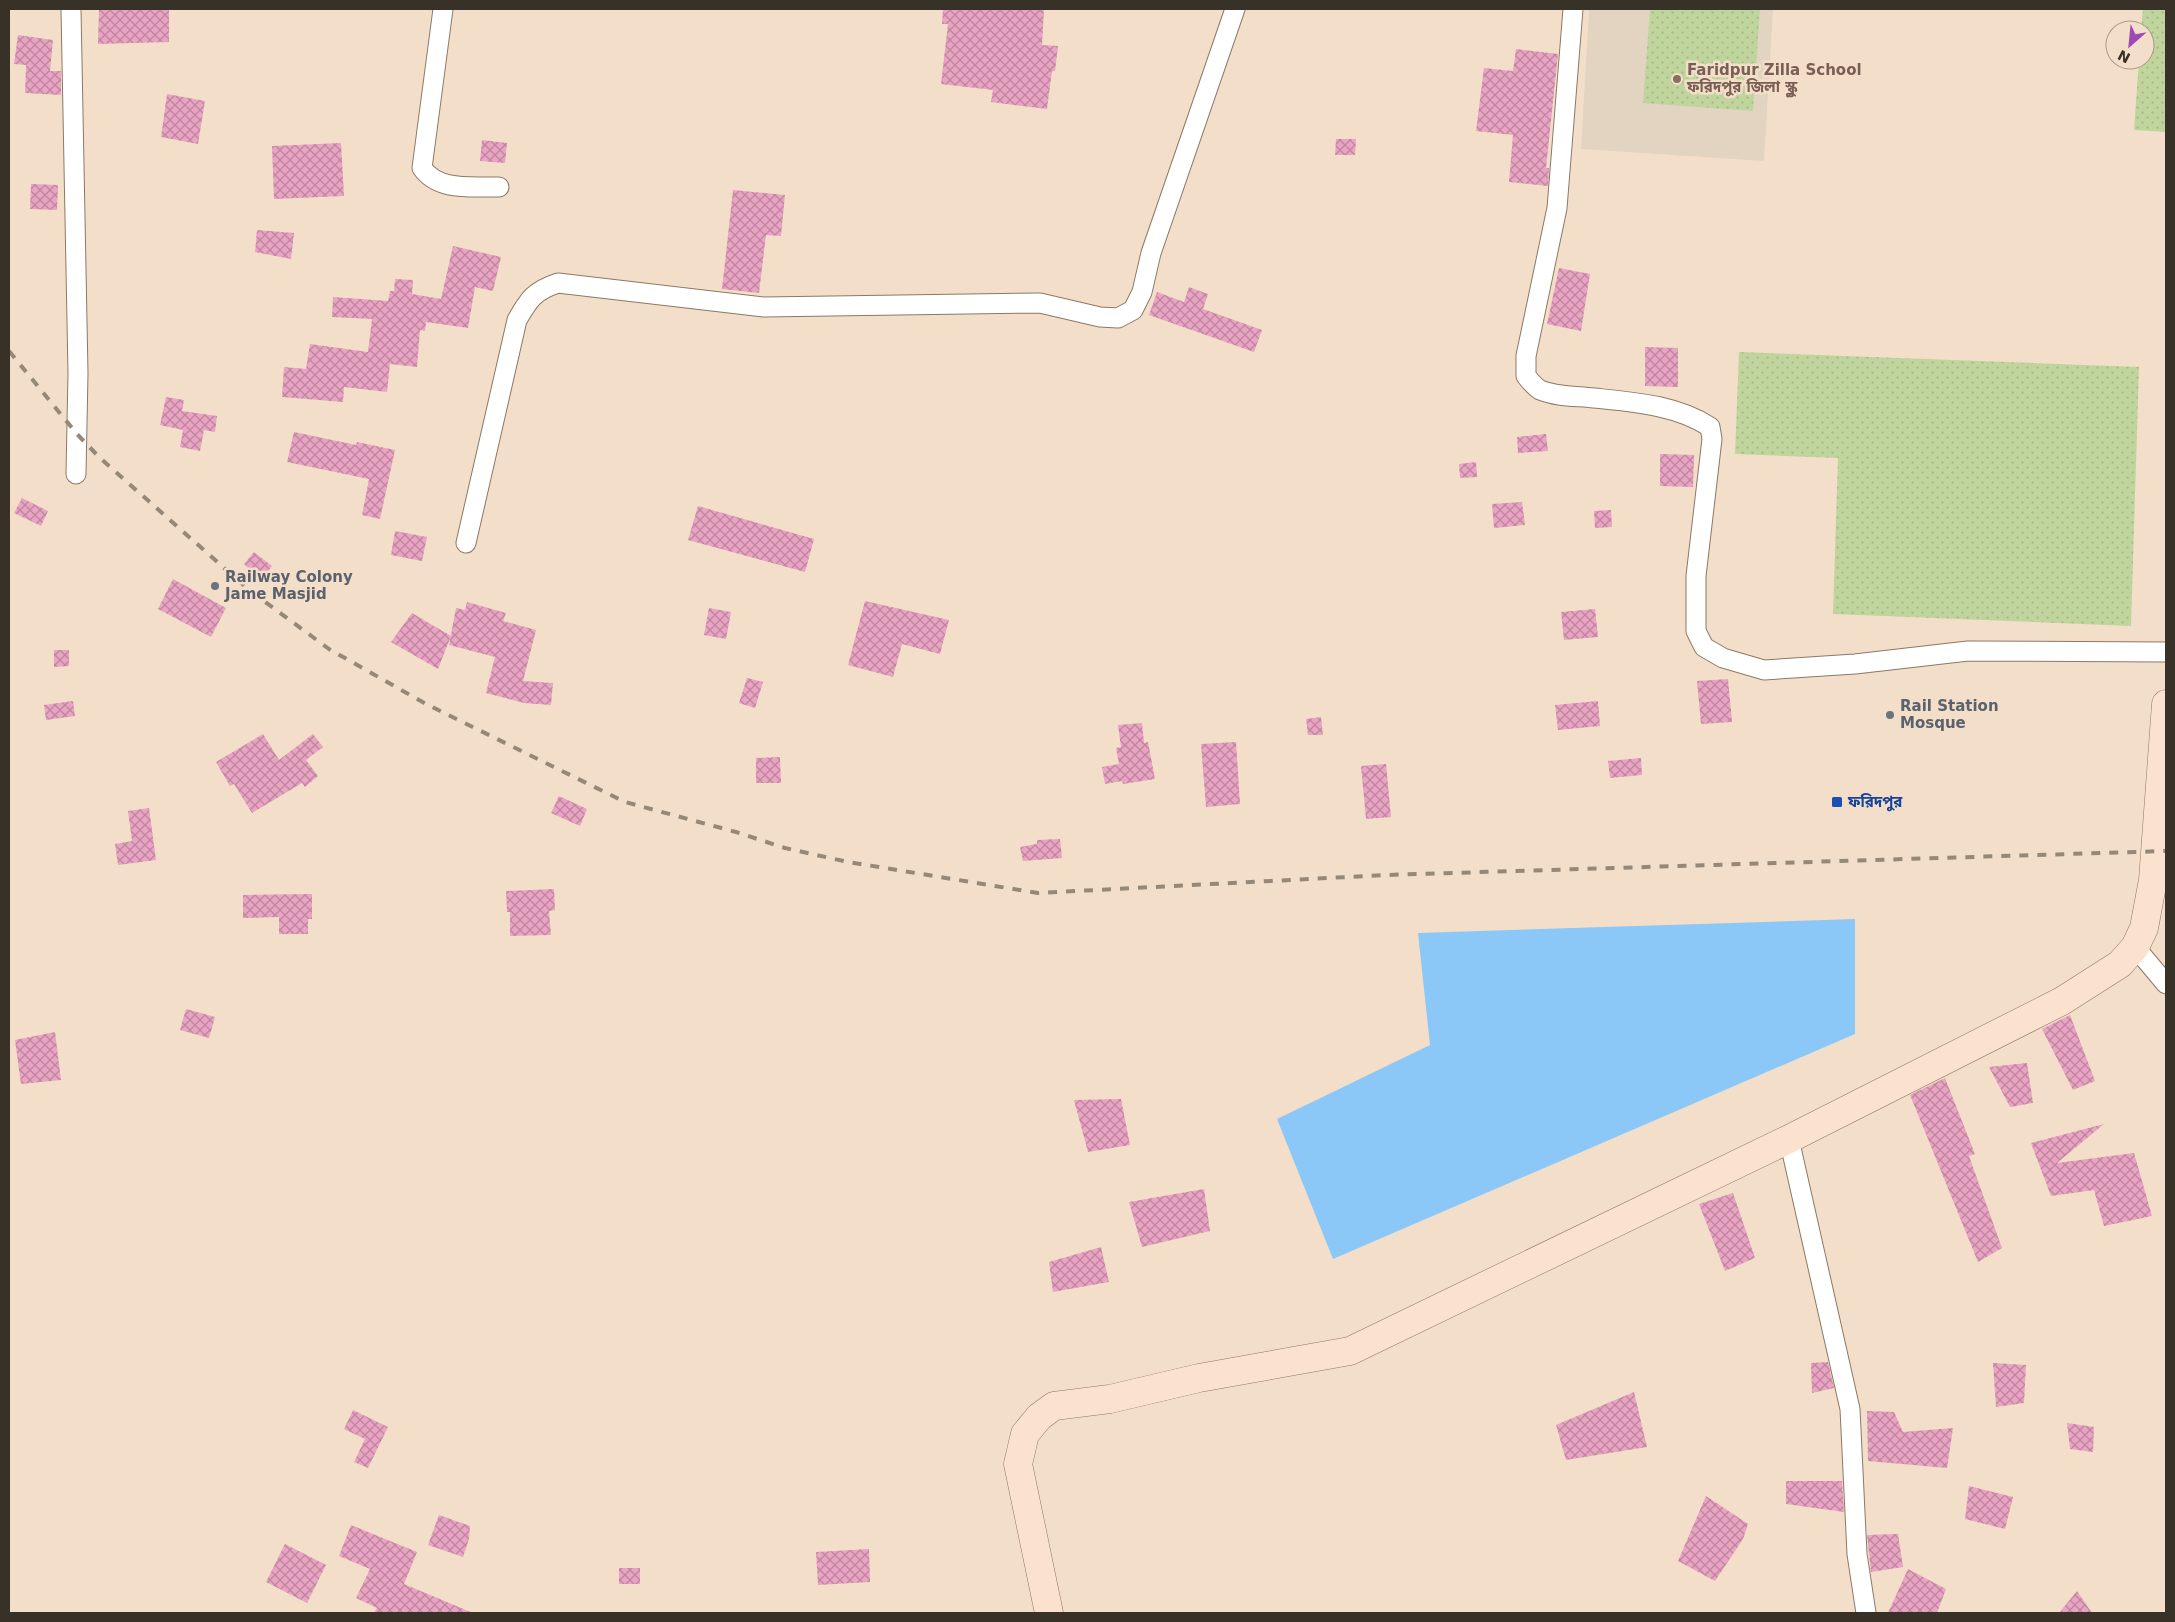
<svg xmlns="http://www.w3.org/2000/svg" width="2175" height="1622" font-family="'DejaVu Sans','Noto Sans Bengali',sans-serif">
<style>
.education{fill:#e2d4c1}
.grass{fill:url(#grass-dots)}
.water{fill:#8bc8f7}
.building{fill:url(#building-cross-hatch)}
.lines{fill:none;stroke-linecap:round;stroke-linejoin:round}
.street-casing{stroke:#8b7965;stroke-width:21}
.secondary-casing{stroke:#8b7965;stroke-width:29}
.street{stroke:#fff;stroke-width:19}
.secondary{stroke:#fae2cf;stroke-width:28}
.rail{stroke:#958878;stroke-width:4;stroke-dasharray:9 9;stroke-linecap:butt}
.education-dot{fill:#8d6e63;stroke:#f3dfc9;stroke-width:2}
.worship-dot{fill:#6b7280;stroke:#f3dfc9;stroke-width:2}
.transit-dot{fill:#1a4fb4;stroke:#f3dfc9;stroke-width:2}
.labels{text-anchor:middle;stroke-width:5;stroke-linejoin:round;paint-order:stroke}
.education-label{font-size:15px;font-weight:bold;fill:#785e54;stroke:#f3dfc9;text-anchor:start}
.worship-label{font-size:15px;font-weight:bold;fill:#5b616d;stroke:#f3dfc9;text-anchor:start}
.transit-label{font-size:15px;font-weight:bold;fill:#164399;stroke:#f3dfc9;text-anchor:start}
</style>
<defs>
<pattern id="grass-dots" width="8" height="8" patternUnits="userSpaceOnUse" patternTransform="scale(1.25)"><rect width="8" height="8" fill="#c0d59d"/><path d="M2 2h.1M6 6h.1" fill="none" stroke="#a6b787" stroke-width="1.8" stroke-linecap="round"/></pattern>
<pattern id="building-cross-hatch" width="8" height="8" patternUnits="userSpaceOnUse" patternTransform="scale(1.25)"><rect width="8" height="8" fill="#e9a3c3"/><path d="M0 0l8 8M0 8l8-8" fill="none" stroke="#be859e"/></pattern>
</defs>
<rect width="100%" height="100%" fill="#f3dfc9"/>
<polygon class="education" points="1589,9 1773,9 1764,161 1581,149"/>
<g class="grass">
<polygon points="1650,9 1760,9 1753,111 1643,103"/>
<polygon points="2143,9 2166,9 2166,132 2134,130 2139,60 2145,60 2145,30 2141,30"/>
<polygon points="1739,352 2139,367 2131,626 1833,614 1838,458 1735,454"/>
</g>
<polygon class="water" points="1855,919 1855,1034 1333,1259 1277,1119 1430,1045 1418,933"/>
<g class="building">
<polygon points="169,9 169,42 98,44 99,10"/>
<polygon points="943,9 1044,9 1042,45 1058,46 1055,71 1052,71 1047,109 991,102 993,90 941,84 948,24 942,24"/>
<polygon points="18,35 53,40 50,71 61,71 61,95 25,93 26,65 14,64"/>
<polygon points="1516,49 1558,54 1546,168 1549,168 1548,186 1509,182 1513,135 1476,131 1484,68 1513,71"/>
<polygon points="167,94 205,101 198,144 161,137"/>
<polygon points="1336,139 1356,139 1355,155 1335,155"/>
<polygon points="482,140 507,143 505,163 480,161"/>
<polygon points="341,143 344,196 274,199 272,146"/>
<polygon points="31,184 58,185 57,210 30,209"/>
<polygon points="733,190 785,195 781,236 766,235 759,293 722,289"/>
<polygon points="257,230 294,233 291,259 255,252"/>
<polygon points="453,246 501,257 493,291 475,287 468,328 426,322 425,331 420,330 417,367 390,364 387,392 344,387 343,402 282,397 284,367 306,369 310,344 368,352 372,319 332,317 333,297 388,301 390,291 394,291 395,279 413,280 412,294 441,299"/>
<polygon points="1559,268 1590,274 1581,331 1547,324"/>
<polygon points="1189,287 1208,294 1203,309 1262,330 1254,352 1149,315 1157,292 1184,302"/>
<polygon points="1645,347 1678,348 1678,387 1645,386"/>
<polygon points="166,397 184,400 182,411 217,416 215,432 204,430 200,451 180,447 183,430 160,425"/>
<polygon points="294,432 356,445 357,442 395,450 380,519 362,515 369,479 287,462"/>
<polygon points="1546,434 1548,451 1518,453 1517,437"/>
<polygon points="1660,454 1694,455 1693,487 1660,486"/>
<polygon points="1476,462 1477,477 1460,478 1459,464"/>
<polygon points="22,498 48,511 41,526 14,513"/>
<polygon points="1522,502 1525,525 1494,528 1492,504"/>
<polygon points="698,506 814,539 805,572 688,540"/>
<polygon points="1611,510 1612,527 1595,528 1594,511"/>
<polygon points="395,531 427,537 422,561 391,555"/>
<polygon points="254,552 272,566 262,579 244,564"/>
<polygon points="173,579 226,608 211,637 158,609"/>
<polygon points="865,601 949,620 940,654 902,644 893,677 848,665"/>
<polygon points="467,602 506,613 503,621 536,630 523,681 553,683 551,705 524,703 486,693 495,657 449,645 456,608 465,610"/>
<polygon points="709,608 731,612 726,639 704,635"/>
<polygon points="1595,609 1598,637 1564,640 1561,612"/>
<polygon points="412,613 451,636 438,669 391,642"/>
<polygon points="54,650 69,650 69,666 54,667"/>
<polygon points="747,678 763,682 755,708 739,703"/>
<polygon points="1728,679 1732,722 1701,724 1697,681"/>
<polygon points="73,701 75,716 46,720 44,705"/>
<polygon points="1598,701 1600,726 1558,730 1555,705"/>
<polygon points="1321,717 1323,735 1308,735 1306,719"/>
<polygon points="1142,723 1144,743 1148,742 1155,779 1123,784 1122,781 1105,784 1102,767 1119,764 1116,748 1121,747 1118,725"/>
<polygon points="263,734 279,760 313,734 323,747 306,760 318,776 305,787 302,783 252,813 234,784 230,786 216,762"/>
<polygon points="1236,742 1240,804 1206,807 1201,744"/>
<polygon points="780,757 781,783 756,783 756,758"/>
<polygon points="1641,758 1642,775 1610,778 1608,761"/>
<polygon points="1386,764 1391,817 1366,819 1361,766"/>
<polygon points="559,796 587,809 580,826 551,813"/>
<polygon points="149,808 156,860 118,865 115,844 132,841 128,811"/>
<polygon points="1060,839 1062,858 1023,861 1020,847 1037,844 1037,840"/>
<polygon points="554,889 555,910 549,911 551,935 510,936 510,912 507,912 506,891"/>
<polygon points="312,894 312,919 308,919 308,934 279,934 279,917 243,918 243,895"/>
<polygon points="186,1009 215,1017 209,1038 180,1030"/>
<polygon points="2070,1015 2095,1081 2073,1090 2042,1029"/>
<polygon points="55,1032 61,1080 21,1084 15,1040"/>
<polygon points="2027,1063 2033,1103 2010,1107 1989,1067"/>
<polygon points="1945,1078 1975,1154 1969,1156 2002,1248 1978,1262 1910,1095"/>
<polygon points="1121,1099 1130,1145 1088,1152 1074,1100"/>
<polygon points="2104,1124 2057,1163 2134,1153 2152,1216 2104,1226 2094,1190 2051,1196 2031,1143"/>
<polygon points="1204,1189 1210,1231 1142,1247 1129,1202"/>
<polygon points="1733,1193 1755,1258 1725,1271 1699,1204"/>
<polygon points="1101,1247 1109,1282 1053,1292 1049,1262"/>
<polygon points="1828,1362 1834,1388 1812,1393 1811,1363"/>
<polygon points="1993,1363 2026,1365 2024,1403 1996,1407"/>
<polygon points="1634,1392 1647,1447 1566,1460 1556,1425"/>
<polygon points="353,1410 388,1427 368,1468 354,1462 365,1439 344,1429"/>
<polygon points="1867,1411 1894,1412 1903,1432 1953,1428 1947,1468 1868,1461"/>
<polygon points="2067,1423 2094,1427 2093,1452 2070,1449"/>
<polygon points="1786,1481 1842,1481 1844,1512 1786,1504"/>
<polygon points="1969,1486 2013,1497 2005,1529 1965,1519"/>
<polygon points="1706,1496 1748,1524 1743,1539 1715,1581 1678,1561"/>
<polygon points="439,1515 470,1526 469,1539 463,1557 428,1545"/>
<polygon points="351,1525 417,1552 404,1584 473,1613 374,1613 377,1608 356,1598 370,1569 339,1556"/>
<polygon points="1898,1534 1903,1567 1871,1572 1867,1535"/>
<polygon points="285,1544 326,1565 307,1603 266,1582"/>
<polygon points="869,1549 870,1582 818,1585 816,1552"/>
<rect x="619" y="1568" width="21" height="16"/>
<polygon points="1908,1569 1946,1589 1937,1613 1888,1613"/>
<polygon points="2077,1591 2092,1613 2059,1613"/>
</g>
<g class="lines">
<g class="street-casing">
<g id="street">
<polyline points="71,9 78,373 76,474"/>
<path d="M443,9L422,168C439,192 472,186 499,187"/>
<path d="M1573,9L1557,208L1526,356V376C1530,381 1535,387 1540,390C1557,397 1576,396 1594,398C1633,402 1677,405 1710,427L1712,439L1696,576V631L1704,647L1723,658L1764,670L1855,664L1968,651L2166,652"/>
<path d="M466,543L517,320C529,299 534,291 558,283L764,307L1040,303L1100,317L1118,318L1133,310L1142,292L1151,253L1235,9"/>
<polyline points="2135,947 2166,984"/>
<polyline points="1789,1139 1850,1409 1857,1554 1866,1613"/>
</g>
</g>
<g class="secondary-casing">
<polyline id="secondary" points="1049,1613 1018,1464 1025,1434 1039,1417 1054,1406 1110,1399 1199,1378 1350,1351 1789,1139 2062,1001 2120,964 2135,947 2144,928 2153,880 2166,704"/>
</g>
<use href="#street" class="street"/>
<use href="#secondary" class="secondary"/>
<polyline class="rail" points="9,351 77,434 100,458 249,590 329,649 426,704 625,802 736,832 785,848 848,862 1038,893 1386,875 2166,851"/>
</g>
<circle class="education-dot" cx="1677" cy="79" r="5"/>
<g class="worship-dot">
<circle cx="215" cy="586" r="5"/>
<circle cx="1890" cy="715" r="5"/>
</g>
<rect class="transit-dot" x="1831" y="796" width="12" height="12" rx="2.5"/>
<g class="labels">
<g class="education-label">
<text x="1687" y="75">Faridpur Zilla School<tspan x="1687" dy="17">ফরিদপুর জিলা স্কুল</tspan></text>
</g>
<g class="worship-label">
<text x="225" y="582">Railway Colony<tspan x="225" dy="17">Jame Masjid</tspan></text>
<text x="1900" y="711">Rail Station<tspan x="1900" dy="17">Mosque</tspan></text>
</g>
<g class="transit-label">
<text x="1848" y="807">ফরিদপুর</text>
</g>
</g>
<rect width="2175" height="1622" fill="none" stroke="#383128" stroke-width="20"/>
<g transform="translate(2130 45) rotate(207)"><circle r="24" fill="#f3dfc9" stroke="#a89989"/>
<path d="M0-4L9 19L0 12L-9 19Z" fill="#9e49b6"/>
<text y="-8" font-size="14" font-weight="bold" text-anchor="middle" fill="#383128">N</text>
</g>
</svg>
